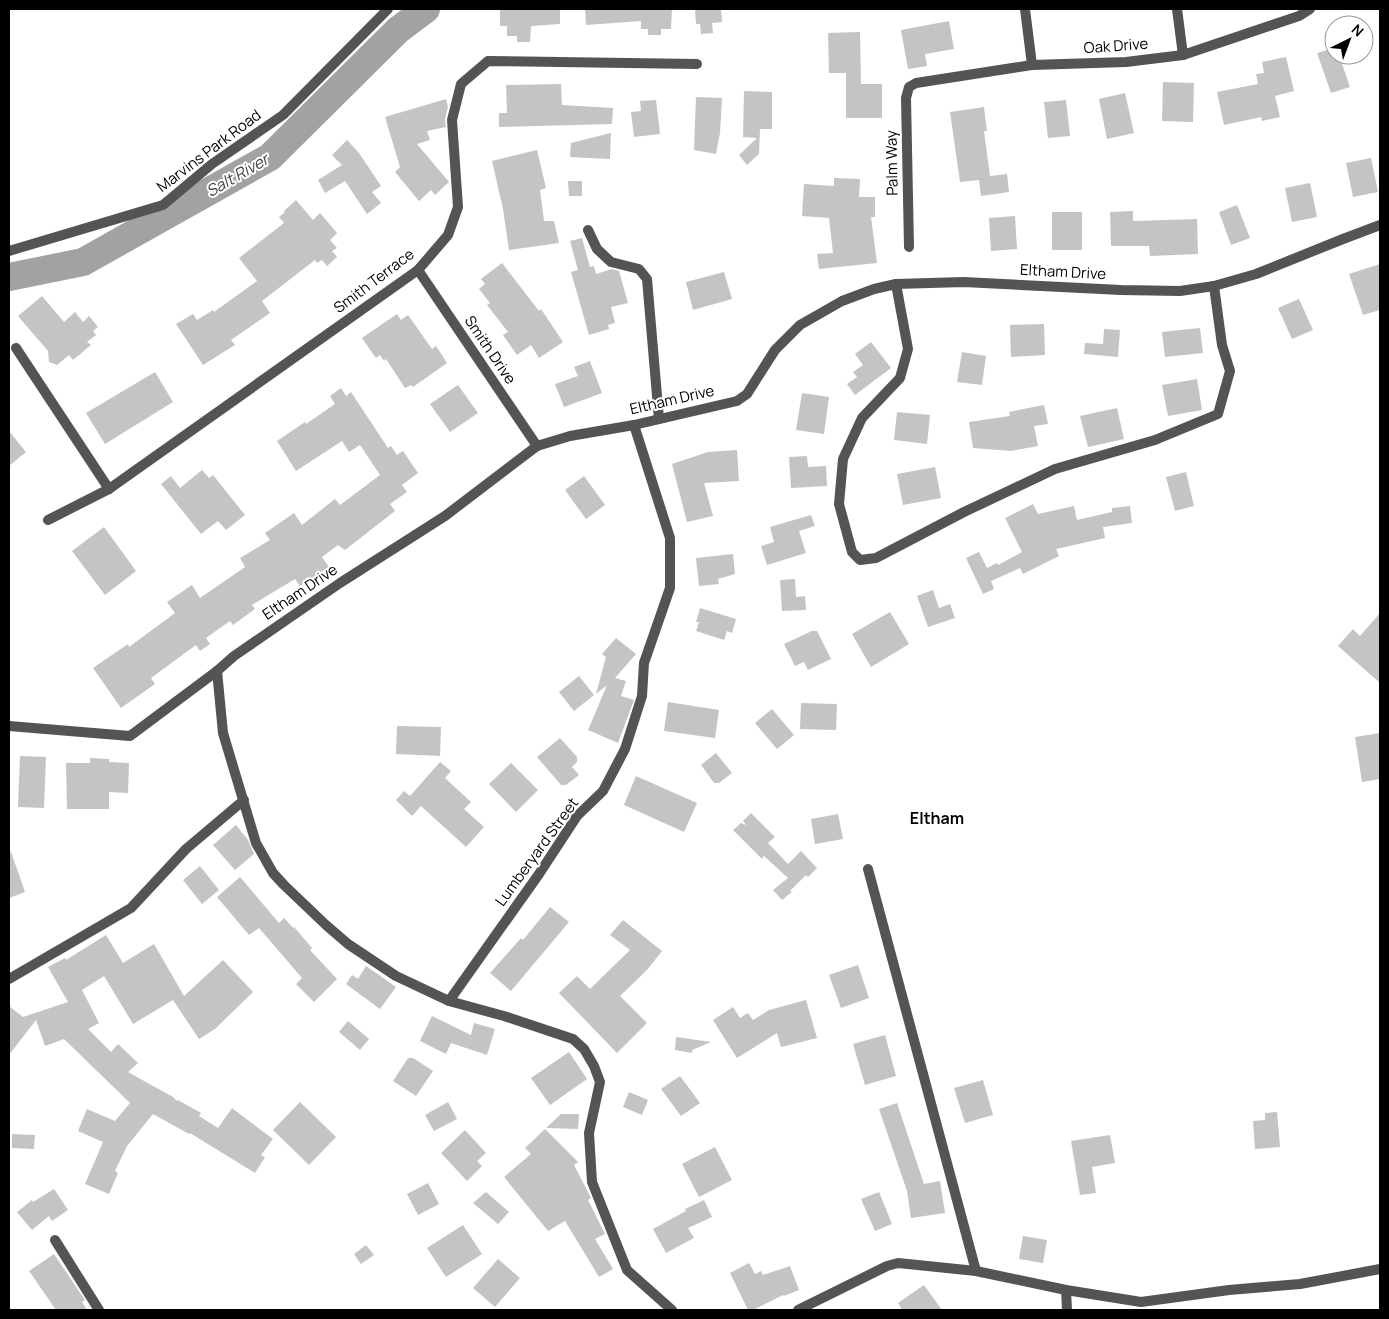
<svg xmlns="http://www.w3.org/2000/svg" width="1389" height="1319" font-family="Manrope,sans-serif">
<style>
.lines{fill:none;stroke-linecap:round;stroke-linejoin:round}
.river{stroke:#a2a2a2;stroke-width:28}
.building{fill:#c4c4c4}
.street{stroke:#545454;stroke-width:10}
.labels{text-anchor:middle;stroke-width:4;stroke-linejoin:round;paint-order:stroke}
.street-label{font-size:15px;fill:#000;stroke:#fff}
.water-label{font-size:16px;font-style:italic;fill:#434343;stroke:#fff}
.neighbourhood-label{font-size:16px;font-weight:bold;fill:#000;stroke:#fff}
</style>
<rect width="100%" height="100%" fill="#fff"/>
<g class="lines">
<polyline class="river" points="9,277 83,262 270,157 398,30 426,9"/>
</g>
<g class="building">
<polygon points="500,9 560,9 560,24 531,26 530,42 517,42 517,36 507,36 507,26 500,26"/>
<polygon points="585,9 672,9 671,29 661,29 661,35 648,35 648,29 641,29 641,21 586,25"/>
<polygon points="695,9 721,9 722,22 712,23 713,33 701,34 700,24 696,24"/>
<polygon points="949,21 954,49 925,54 927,66 908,69 901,30"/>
<polygon points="860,32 861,84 882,84 882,118 846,118 846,73 829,73 828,33"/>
<polygon points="1334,48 1334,55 1339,55 1350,87 1331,93 1317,53"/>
<polygon points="1286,57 1294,91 1275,96 1280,117 1262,121 1261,117 1224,125 1217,92 1258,84 1256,74 1264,73 1262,62"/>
<polygon points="1163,82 1194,83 1193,122 1162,121"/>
<polygon points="561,84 562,105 613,108 612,124 499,127 499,113 507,113 506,85"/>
<polygon points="744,91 772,92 772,129 760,129 759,154 747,165 739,155 757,138 743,137"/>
<polygon points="1125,93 1134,133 1107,139 1099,99"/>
<polygon points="696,97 722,98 720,133 716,154 694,150"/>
<polygon points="446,99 448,107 445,119 446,127 427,131 430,140 417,144 449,182 435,195 431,190 419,201 395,172 400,167 385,117"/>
<polygon points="656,100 660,134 634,137 631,112 641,111 640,101"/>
<polygon points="1066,100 1070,136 1048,138 1044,102"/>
<polygon points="984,107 987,131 984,131 990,176 1007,174 1009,192 981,196 979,180 960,182 950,112"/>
<polygon points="611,133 610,159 570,157 571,143"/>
<polygon points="347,140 359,153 381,186 372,192 381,203 367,214 345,181 325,193 318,180 342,165 332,155"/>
<polygon points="537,150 546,188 540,190 544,221 554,221 559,243 509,250 503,209 492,161"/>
<polygon points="1371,158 1378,192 1353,197 1346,163"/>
<polygon points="834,178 860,179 859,197 875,197 875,217 871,217 877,263 819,269 817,254 833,253 829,218 802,216 804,184 834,186"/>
<polygon points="568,181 582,181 582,196 569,196"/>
<polygon points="1310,183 1317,217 1292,222 1285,188"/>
<polygon points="296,200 313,220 320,213 337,233 330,240 337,248 332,251 337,257 327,266 322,260 317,263 315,260 262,301 270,313 231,340 235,345 203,365 176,324 193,314 197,320 213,310 214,312 257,281 239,258 284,223 279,217 285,212 284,211"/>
<polygon points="1237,205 1250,238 1231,245 1219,212"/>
<polygon points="1133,211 1133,221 1197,219 1198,254 1150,256 1149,246 1111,246 1110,212"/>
<rect x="1052" y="212" width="30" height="38"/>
<polygon points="1015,216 1017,249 991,251 989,218"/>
<polygon points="582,238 590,267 594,266 596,274 612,269 619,271 628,303 611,307 615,323 608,325 609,329 589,335 571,272 578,270 570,241"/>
<polygon points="502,263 539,311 541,309 563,342 539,358 531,345 517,355 503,335 508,332 487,305 490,303 479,289 485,284 481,279"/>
<polygon points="1380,264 1380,310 1363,315 1349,274"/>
<polygon points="724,272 732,299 693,310 686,282"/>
<polygon points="42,296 64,322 75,312 83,322 89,316 98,327 93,331 96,335 87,342 91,345 73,360 69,355 57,365 49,362 48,351 18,316"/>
<polygon points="1299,299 1313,330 1292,339 1278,308"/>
<polygon points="397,314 401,320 408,315 432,349 436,346 447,363 413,387 411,385 405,388 386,359 384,361 380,355 376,358 362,338"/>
<polygon points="1044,324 1045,355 1011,357 1010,325"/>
<polygon points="1200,328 1203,353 1165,357 1162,332"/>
<polygon points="1104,329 1120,330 1118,357 1084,354 1085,343 1103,344"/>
<polygon points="871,342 891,368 855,395 847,384 857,377 853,372 863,365 855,354"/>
<polygon points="962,352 986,356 982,385 957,382"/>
<polygon points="590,361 602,393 564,407 555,384 578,376 574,367"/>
<polygon points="155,372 173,402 105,444 86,413"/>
<polygon points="1197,379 1202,410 1168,416 1162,385"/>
<polygon points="458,385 478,413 450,432 430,404"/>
<polygon points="341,388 346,396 351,392 388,448 391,446 397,455 403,451 418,473 402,485 407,492 390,504 395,511 345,550 338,545 322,557 329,567 300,586 295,579 252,605 255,609 233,625 230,621 206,638 210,644 200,651 196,645 151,678 155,684 121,708 93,668 128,644 129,647 175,613 167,602 192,585 200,598 245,567 240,558 270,540 265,533 294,513 302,525 335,499 340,505 380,475 360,445 349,452 342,441 296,471 277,441 305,422 306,424 335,404 330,396"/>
<polygon points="802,393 829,397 824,434 796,430"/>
<polygon points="1044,405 1048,424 1034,426 1038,446 1011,451 973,448 969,422 1010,416 1009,412"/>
<polygon points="1117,408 1124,439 1088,447 1080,416"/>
<polygon points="897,412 930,415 927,444 894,440"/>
<polygon points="9,431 26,452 9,466"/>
<polygon points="737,450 739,481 704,483 713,516 687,522 672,464 708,452"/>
<polygon points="807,456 808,467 826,466 827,486 791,488 789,457"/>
<polygon points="935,467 941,498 903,505 897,474"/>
<polygon points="202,470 209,478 213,475 245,515 226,530 218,521 201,534 161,484 171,476 180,488"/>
<polygon points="1186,472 1194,506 1175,511 1166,477"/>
<polygon points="584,476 605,505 586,519 565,490"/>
<polygon points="1033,504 1038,514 1074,506 1077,520 1112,512 1112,508 1130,506 1132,523 1103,527 1105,538 1056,549 1059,556 1023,574 1020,568 991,581 994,589 983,594 966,558 979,552 987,568 997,563 998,565 1022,552 1005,518"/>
<polygon points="811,515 815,526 799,531 806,553 767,565 761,546 774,542 770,527"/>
<polygon points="104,527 136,571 105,595 72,551"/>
<polygon points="733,554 735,574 718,579 719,584 699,586 696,558"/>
<polygon points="795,579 796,597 805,596 806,610 782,611 780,580"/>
<polygon points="933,590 939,608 950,604 955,618 928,627 917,596"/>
<polygon points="700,608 736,619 732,633 727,631 724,640 696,631 699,622 696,622"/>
<polygon points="890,612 909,644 871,667 852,634"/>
<polygon points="1380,613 1380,683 1338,646 1353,629 1360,636"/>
<polygon points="812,631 817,631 831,659 808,670 804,662 795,666 784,644"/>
<polygon points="616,638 636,654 615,678 626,681 621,696 634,700 618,743 588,730 607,685 596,694 606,657 602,654"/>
<polygon points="579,676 594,695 574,711 559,692"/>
<polygon points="668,702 719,710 715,738 664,731"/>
<polygon points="801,703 837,704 836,730 800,729"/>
<polygon points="772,709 794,735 777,749 755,723"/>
<polygon points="397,726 441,727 440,756 396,754"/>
<polygon points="1380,733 1380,779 1362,782 1355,737"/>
<polygon points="560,738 577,757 577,762 572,767 579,775 566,785 561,785 537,757"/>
<polygon points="716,753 732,773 719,783 714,783 701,765"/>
<polygon points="20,756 46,757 44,808 18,807"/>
<polygon points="90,758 109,759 109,762 129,763 128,793 109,792 109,809 67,809 66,763 90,763"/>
<polygon points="440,762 451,771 445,778 471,802 464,809 484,827 466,847 421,806 412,816 396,800 404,791 410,796"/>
<polygon points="511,763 538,790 516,812 489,784"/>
<polygon points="636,776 697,803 684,832 624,805"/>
<polygon points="751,813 775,837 768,843 788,864 801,851 817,868 808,877 806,875 790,891 792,892 782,900 773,890 788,878 764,856 762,859 733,830 741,823 746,825 743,821"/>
<polygon points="838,814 843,839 815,844 811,819"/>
<polygon points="236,825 248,840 254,854 235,870 213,845"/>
<polygon points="9,852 11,852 25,892 9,898"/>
<polygon points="200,866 219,890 202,904 183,880"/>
<polygon points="240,877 279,923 284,918 293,928 294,927 312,948 310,950 337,979 314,1002 296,984 302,978 259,928 249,935 217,897"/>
<polygon points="550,907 569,922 511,991 490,973 521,938 523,940"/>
<polygon points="623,920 662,951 647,970 620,996 647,1023 617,1053 559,993 577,976 590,989 630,950 610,935"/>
<polygon points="106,935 123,963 154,944 184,996 223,960 253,992 215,1029 199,1039 173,1000 133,1024 104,976 82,990 99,1023 88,1029 111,1052 118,1044 138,1063 128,1072 173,1097 177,1101 178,1100 201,1113 199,1116 218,1128 232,1108 273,1139 261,1155 265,1157 255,1173 190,1133 189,1134 153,1114 127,1146 115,1171 118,1173 109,1194 85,1184 103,1142 78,1131 87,1109 115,1121 130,1103 64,1039 45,1046 36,1020 9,1055 9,1006 23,1017 68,1002 48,967 65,958 66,960"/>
<polygon points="858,965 869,998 841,1008 829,975"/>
<polygon points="366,966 396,987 380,1009 346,984 352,975 358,979"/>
<polygon points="806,1000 817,1038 781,1047 777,1033 737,1058 713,1020 733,1007 740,1018 748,1013 753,1020 769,1010"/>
<polygon points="432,1016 471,1035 474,1023 495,1029 487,1055 451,1043 446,1054 420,1041"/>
<polygon points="348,1021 369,1039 360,1050 339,1032"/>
<polygon points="885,1035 896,1076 865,1085 853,1044"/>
<polygon points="676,1037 711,1042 692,1050 692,1053 675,1050"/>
<polygon points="569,1052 587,1079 550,1105 531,1078"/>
<polygon points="408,1058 413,1058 433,1071 416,1096 393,1081"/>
<polygon points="680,1076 700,1103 681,1116 661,1089"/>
<polygon points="983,1080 993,1115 965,1123 954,1088"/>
<polygon points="629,1092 648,1100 642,1115 623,1107"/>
<polygon points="300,1102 336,1137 309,1165 273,1130"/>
<polygon points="448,1102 457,1119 434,1131 425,1115"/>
<polygon points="897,1103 924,1184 940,1181 945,1213 911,1218 907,1191 879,1109"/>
<polygon points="1277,1112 1280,1147 1255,1149 1253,1121 1265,1120 1265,1113"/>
<polygon points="561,1114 579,1114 578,1129 546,1128"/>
<polygon points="545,1129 578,1162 574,1165 591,1198 588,1200 605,1234 595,1239 613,1269 599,1277 565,1221 548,1231 504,1177 531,1154 525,1148"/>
<polygon points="465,1130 486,1153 477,1161 482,1166 467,1181 441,1153"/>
<polygon points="12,1134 35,1135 34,1149 12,1148"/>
<polygon points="1110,1135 1115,1163 1092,1167 1096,1193 1080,1195 1071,1141"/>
<polygon points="715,1147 732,1180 699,1197 682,1164"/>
<polygon points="428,1183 439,1204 418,1215 407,1194"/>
<polygon points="54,1189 68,1210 52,1221 49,1216 32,1230 17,1212 32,1200 33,1202"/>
<polygon points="486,1192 509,1212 498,1224 473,1203"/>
<polygon points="879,1192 892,1224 875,1231 861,1199"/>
<polygon points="704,1200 712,1217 688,1228 694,1238 666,1253 653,1229 686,1211 685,1209"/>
<polygon points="463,1225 482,1254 446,1277 427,1248"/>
<polygon points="1023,1236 1047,1240 1043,1263 1019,1259"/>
<polygon points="366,1245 374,1255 361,1264 354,1254"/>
<polygon points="54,1254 85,1300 82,1302 87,1310 56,1310 29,1271"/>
<polygon points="498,1259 520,1278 495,1307 473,1288"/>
<polygon points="749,1263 755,1274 761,1271 763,1275 790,1266 799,1290 784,1296 783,1295 753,1310 748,1310 730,1273"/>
<polygon points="924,1285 942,1310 902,1310 898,1303"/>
</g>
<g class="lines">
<g class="street">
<polyline points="1025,9 1032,65"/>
<polyline points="1177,9 1183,55"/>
<polyline points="588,230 597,249 611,262 639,269 647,279 659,419"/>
<polyline points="909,247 906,98 909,87 916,83 1032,65 1126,62 1183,55 1275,24 1299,16 1310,9"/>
<polyline points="9,251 163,205 212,164 283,115 388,9"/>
<polyline points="418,270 537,446"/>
<polyline points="896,284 908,349 900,378 862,418 843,459 839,504 852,552 860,560 876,558 964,512 1055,469 1155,440 1218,414 1230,371 1222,345 1214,286"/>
<polyline points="16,348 109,489"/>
<polyline points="48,520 109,489 418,270 448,235 458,207 452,120 461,84 488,61 697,64"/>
<polyline points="217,671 223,733 256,843 273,873 284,885 326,925 348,944 396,976 449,1001 504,1016 573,1039 584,1049 594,1066 600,1082 589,1133 592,1182 627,1270 672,1310"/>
<polyline points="9,726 130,736 217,671 234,656 340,583 445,516 537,446 570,436 634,425 737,401 747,394 775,350 800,325 842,301 874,289 896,284 964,282 1121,290 1180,291 1214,286 1256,274 1343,239 1380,225"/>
<polyline points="868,869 976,1271"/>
<polyline points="9,979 131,908 186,849 244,800"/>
<polyline points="449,1001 539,874 577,816 603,791 625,749 642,696 644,663 670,588 670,538 634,425"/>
<polyline points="55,1240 99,1310"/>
<polyline points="1066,1290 1067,1310"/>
<polyline points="798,1310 887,1266 898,1263 976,1271 1066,1290 1141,1302 1229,1290 1300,1284 1380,1269"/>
</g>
</g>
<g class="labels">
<g class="street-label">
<text transform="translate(1116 46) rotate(-4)" y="5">Oak Drive</text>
<text transform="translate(209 151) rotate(-37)" y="5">Marvins Park Road</text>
<text transform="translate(892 163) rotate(-91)" y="5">Palm Way</text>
<text transform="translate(1063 272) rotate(3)" y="5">Eltham Drive</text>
<text transform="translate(374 281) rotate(-37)" y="5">Smith Terrace</text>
<text transform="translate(490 350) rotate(56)" y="5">Smith Drive</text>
<text transform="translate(672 400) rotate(-13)" y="5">Eltham Drive</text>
<text transform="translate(300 592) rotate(-34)" y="5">Eltham Drive</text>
<text transform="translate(537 852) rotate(-54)" y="5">Lumberyard Street</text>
</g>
<g class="water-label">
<text transform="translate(237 175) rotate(-30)" y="6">Salt River</text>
</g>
<g class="neighbourhood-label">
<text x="937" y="824">Eltham</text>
</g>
</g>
<rect width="1389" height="1319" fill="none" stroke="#000000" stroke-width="20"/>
<g transform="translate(1349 40) rotate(42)"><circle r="24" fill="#ffffff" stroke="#999999"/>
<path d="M0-4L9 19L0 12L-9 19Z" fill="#000000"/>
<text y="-8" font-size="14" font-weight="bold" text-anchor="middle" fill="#000000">N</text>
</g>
</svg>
